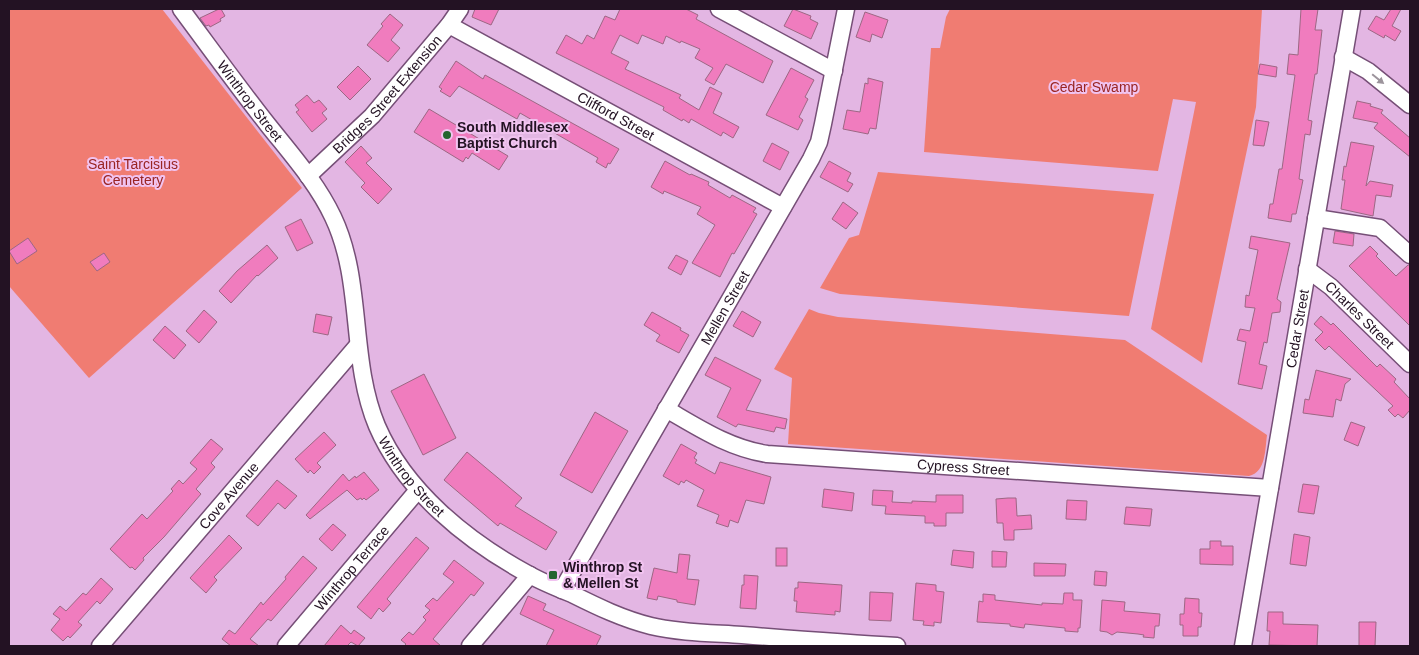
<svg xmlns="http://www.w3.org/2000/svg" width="1419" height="655" font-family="Helvetica,sans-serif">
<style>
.green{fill:#f07c72}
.building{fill:#f07cbe;stroke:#9d6784}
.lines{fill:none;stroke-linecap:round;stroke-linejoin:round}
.minor-casing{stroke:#764f77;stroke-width:19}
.minor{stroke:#fff;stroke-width:16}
.oneway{fill:#9c949c}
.poi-dot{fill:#24652f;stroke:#f1c3f0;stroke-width:2}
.labels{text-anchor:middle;stroke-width:4;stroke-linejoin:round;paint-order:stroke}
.park-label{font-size:14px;fill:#992523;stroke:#f1c3f0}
.street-label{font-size:14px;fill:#231223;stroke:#f1c3f0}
.poi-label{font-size:14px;font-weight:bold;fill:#231223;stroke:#f1c3f0;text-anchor:start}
</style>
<rect width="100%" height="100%" fill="#e3b6e3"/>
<g class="green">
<polygon points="9,9 162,9 302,188 89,378 9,286"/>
<polygon points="950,9 1262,9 1256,107 1202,363 1151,329 1196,102 1173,99 1158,171 924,152 931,48 940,48 946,17"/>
<polygon points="878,172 1154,194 1129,316 840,294 820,288 849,238 859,235"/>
<path d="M809,309L819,313L838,317L1125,340L1267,435C1265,450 1266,472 1249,476L788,444L792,378L774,369Z"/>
</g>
<g class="building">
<polygon points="219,9 221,9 225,16 220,19 221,21 210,27 209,25 206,26 200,18"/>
<polygon points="475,9 499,9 491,25 472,17"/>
<polygon points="620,9 686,9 698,15 696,19 773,61 763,83 726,64 714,85 705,80 713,68 695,58 700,49 681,41 680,43 666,36 663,44 642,35 638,44 620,35 611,53 629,62 625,69 681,95 679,98 699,110 710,87 722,93 713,113 739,127 733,138 723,132 721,136 691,119 689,123 683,119 682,121 663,110 664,107 556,53 566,35 582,44 587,35 594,39 605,16 615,20"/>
<polygon points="793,9 811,16 810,19 818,23 811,39 784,26"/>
<polygon points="1301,9 1318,9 1315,30 1322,30 1317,74 1315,74 1308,120 1312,121 1310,135 1305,134 1299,179 1303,180 1296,214 1292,214 1291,222 1268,218 1270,204 1273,204 1279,169 1282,169 1295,75 1287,74 1289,54 1298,55"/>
<polygon points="1391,9 1401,9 1392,26 1401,31 1395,41 1385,35 1384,38 1368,29 1376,16 1384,20"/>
<polygon points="865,12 888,20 882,38 872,34 870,42 856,37"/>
<polygon points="390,14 403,25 391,40 400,48 388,62 367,45 383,26 381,24"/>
<polygon points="456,61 483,79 485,75 619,149 610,164 608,163 606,168 596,162 598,158 520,113 517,119 459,86 450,97 440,91 442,89 439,87"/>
<polygon points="1260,64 1277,67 1276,77 1258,74"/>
<polygon points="358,66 371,79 350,100 337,87"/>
<polygon points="791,68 814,80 805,97 808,99 799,117 803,120 798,130 766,115"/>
<polygon points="868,78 883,82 876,129 870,128 868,134 843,129 847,110 860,112 865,83 868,84"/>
<polygon points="307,95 314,103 319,100 327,109 322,113 327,119 312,132 296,112 299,110 295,105"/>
<polygon points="1357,101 1371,104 1370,106 1383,110 1381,113 1410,138 1410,157 1374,128 1378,123 1353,118"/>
<polygon points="429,109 508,156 499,170 472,153 468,159 466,157 463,162 414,132"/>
<polygon points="1256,120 1269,122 1264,146 1253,145"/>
<polygon points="1351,142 1374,146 1366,186 1370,181 1393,185 1391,197 1376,195 1373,216 1341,209 1345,180 1342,180 1344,166 1346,167"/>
<polygon points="772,143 789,152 780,170 763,161"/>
<polygon points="361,146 372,158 366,163 392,189 378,204 361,187 365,183 345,162"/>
<polygon points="665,161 690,175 691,174 709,182 708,185 730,198 732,195 756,208 753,212 757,214 734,254 732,253 720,277 692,263 715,225 697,214 701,207 664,191 663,194 651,187"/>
<polygon points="829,161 851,173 847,181 853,184 848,192 820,177"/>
<polygon points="843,202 858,213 846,229 832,219"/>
<polygon points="301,219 313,243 297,251 285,227"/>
<polygon points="1335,231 1354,234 1353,246 1333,243"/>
<polygon points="1251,236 1290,243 1277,299 1281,302 1280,312 1272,313 1267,343 1264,342 1259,364 1267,366 1262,389 1238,384 1246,342 1237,340 1240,329 1250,331 1255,308 1245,307 1246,295 1249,296 1258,250 1249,248"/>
<polygon points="28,238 37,251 17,264 9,251"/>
<polygon points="267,245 278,258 258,276 257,275 231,303 219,291 237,271"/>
<polygon points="1370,246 1378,254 1376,256 1396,276 1408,265 1410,265 1410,326 1349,266"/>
<polygon points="104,253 110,262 97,271 90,262"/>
<polygon points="676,255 688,261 681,275 668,268"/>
<polygon points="204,310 217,322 199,343 186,331"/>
<polygon points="742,311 761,322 753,337 733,326"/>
<polygon points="652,312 681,328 680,330 689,335 679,353 656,341 660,335 644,325"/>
<polygon points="316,314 332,317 328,335 313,332"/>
<polygon points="1321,316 1331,325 1333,323 1377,367 1380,364 1396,379 1394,382 1410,399 1410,410 1403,418 1398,414 1395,417 1388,410 1393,406 1329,346 1325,350 1315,340 1323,332 1314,324"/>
<polygon points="165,326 186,345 174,359 153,340"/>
<polygon points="715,357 761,380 746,410 787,419 785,429 776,427 774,432 738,424 736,427 717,417 731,388 705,375"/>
<polygon points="1316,370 1351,379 1345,384 1341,401 1336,399 1333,417 1303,413 1305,399 1309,400"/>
<polygon points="424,374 456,438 423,455 391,391"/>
<polygon points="595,412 628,431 592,493 560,475"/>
<polygon points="1351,422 1365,427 1358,446 1344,440"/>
<polygon points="324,432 336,445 317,463 321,467 314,474 310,470 308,473 295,459"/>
<polygon points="211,439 223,449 211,463 215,467 196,489 201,494 164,537 143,558 144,560 135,570 132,567 130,568 110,549 142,514 147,519 173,491 171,489 179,480 183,484 197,469 190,463"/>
<polygon points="681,444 697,453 694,458 697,460 695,463 715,474 720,462 771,477 764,504 746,500 738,523 730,520 728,527 716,523 719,515 697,506 704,490 686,480 684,483 681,481 679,485 663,476"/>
<polygon points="467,452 522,498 515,506 557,532 546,550 500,523 498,526 444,480"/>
<polygon points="364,472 379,490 366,500 364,498 362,500 361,498 357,500 347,490 310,519 306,515 343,474 349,481 355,476 356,478"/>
<polygon points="277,480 297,496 285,509 278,503 258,526 246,516"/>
<polygon points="1303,484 1319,486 1314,514 1298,512"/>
<polygon points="824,489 854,493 852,511 822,507"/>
<polygon points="873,490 893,491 892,502 912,503 912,501 936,502 936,495 963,495 963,513 946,513 946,526 934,526 934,523 925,523 925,516 885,514 886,506 872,505"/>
<polygon points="1008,498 1016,498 1017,516 1031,515 1032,529 1014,530 1014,540 1004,540 1003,523 997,523 996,499"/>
<polygon points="1067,500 1087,501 1086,520 1066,519"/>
<polygon points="1126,507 1152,509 1150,526 1124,524"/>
<polygon points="333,524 346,535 332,551 319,539"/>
<polygon points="1294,534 1310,537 1306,566 1290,564"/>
<polygon points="229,535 242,548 214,577 217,580 206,593 190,578"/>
<polygon points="416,537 429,548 387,599 391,603 383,612 379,608 371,619 357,607"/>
<polygon points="1210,541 1221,541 1221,546 1233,546 1233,565 1200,564 1200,549 1210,549"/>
<rect x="776" y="548" width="11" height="18"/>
<polygon points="953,550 974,552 973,568 951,565"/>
<polygon points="992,551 1007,552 1006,567 992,567"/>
<polygon points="679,554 690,555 687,579 699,580 695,605 677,602 677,600 658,596 657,600 647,598 654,568 677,573"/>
<polygon points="303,556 317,568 271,621 268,619 250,639 259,646 231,646 222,639 229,630 235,634 261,602 263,605 286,579 285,577"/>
<polygon points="454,560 484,583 474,596 471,594 433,639 441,646 404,646 406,644 401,640 409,632 413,635 426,620 423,617 430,610 425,606 433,598 437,601 454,582 443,574"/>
<polygon points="1034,563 1066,564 1065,576 1034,576"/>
<polygon points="1095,571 1107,572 1106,586 1094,585"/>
<polygon points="744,575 758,576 756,609 740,608 742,585 744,585"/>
<polygon points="101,578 113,589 100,604 97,601 78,622 82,625 70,638 68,636 63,641 51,630 60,619 53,614 60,606 66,611 83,593 86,595"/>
<polygon points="798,582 842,585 840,612 835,611 835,615 796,612 797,601 794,601 795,588 798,588"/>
<polygon points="916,583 936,585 936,591 944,592 941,623 934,622 934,626 923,625 924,621 913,620"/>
<polygon points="870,592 893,593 891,621 869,620"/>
<polygon points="1064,593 1073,593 1073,600 1082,600 1080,628 1078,628 1078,632 1065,631 1065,628 1025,624 1024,628 1010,626 1010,624 977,622 979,601 983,602 983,594 995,595 995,600 1042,605 1042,603 1063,604"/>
<polygon points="528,596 546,604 543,610 601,636 596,646 546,646 554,630 520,614"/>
<polygon points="1185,598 1199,599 1199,613 1202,613 1201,627 1198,627 1198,636 1183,636 1183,625 1180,625 1180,614 1184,614"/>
<polygon points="1102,600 1125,602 1124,611 1160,614 1159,626 1155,626 1154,638 1143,637 1144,635 1138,634 1117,632 1112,635 1107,632 1100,631"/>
<polygon points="1268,612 1283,612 1283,624 1318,625 1317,646 1269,645 1270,631 1267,631"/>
<polygon points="1359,622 1376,622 1375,646 1359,646"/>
<polygon points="341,625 351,634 354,630 365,638 358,646 351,642 347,646 324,646"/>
</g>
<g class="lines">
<g class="minor-casing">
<g id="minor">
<path id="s1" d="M181,9C210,48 238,87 268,125C291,154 317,183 333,217C364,282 349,359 377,426C405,491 467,541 528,574C542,582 557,588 572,594C598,607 623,619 651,626C681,633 712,633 742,635C794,639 846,643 897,646"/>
<polyline points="719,9 834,71"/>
<path id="s2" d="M449,25L783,207"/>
<polyline points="1343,57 1368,71 1410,105"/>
<path id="s3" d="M308,176L372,116L449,25L460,9"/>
<polyline points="1316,218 1380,228 1410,255"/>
<path id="s4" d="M1307,269L1331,287L1410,364"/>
<path id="s5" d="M666,409C699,428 729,448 767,454L1270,488"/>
<path id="s6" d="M562,590L811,159L819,142L823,124L846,9"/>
<path id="s7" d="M100,646L358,345"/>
<path id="s8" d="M286,646L418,490"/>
<polyline points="470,646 530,575"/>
<path id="s9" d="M1243,646L1352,9"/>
</g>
</g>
<use href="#minor" class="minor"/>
</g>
<defs><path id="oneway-solid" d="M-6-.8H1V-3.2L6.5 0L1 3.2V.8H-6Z" transform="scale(1.25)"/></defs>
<use class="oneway" href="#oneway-solid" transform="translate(1378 79) rotate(39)"/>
<g class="poi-dot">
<circle cx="447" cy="135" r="5"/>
<rect x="548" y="570" width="10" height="10" rx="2.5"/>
</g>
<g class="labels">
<g class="park-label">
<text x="1094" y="92">Cedar Swamp</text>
<text x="133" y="169">Saint Tarcisius<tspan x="133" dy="16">Cemetery</tspan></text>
</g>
<g class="street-label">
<text dy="5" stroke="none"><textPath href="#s3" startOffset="114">Bridges Street Extension</textPath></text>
<text dy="5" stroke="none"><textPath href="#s1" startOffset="115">Winthrop Street</textPath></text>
<text dy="5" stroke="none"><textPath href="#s2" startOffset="190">Clifford Street</textPath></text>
<text dy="5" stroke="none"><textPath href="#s6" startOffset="326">Mellen Street</textPath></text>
<text dy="5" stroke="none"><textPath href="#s4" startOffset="70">Charles Street</textPath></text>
<text dy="5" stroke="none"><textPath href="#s9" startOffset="322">Cedar Street</textPath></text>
<text dy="5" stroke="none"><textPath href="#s5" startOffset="308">Cypress Street</textPath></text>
<text dy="5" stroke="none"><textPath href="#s1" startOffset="534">Winthrop Street</textPath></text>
<text dy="5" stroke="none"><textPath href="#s7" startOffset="198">Cove Avenue</textPath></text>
<text dy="5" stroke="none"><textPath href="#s8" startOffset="102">Winthrop Terrace</textPath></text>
</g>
<g class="poi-label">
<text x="457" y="132">South Middlesex<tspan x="457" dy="16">Baptist Church</tspan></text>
<text x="563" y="572">Winthrop St<tspan x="563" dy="16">&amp; Mellen St</tspan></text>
</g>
</g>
<rect width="1419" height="655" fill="none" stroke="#231223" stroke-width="20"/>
</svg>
